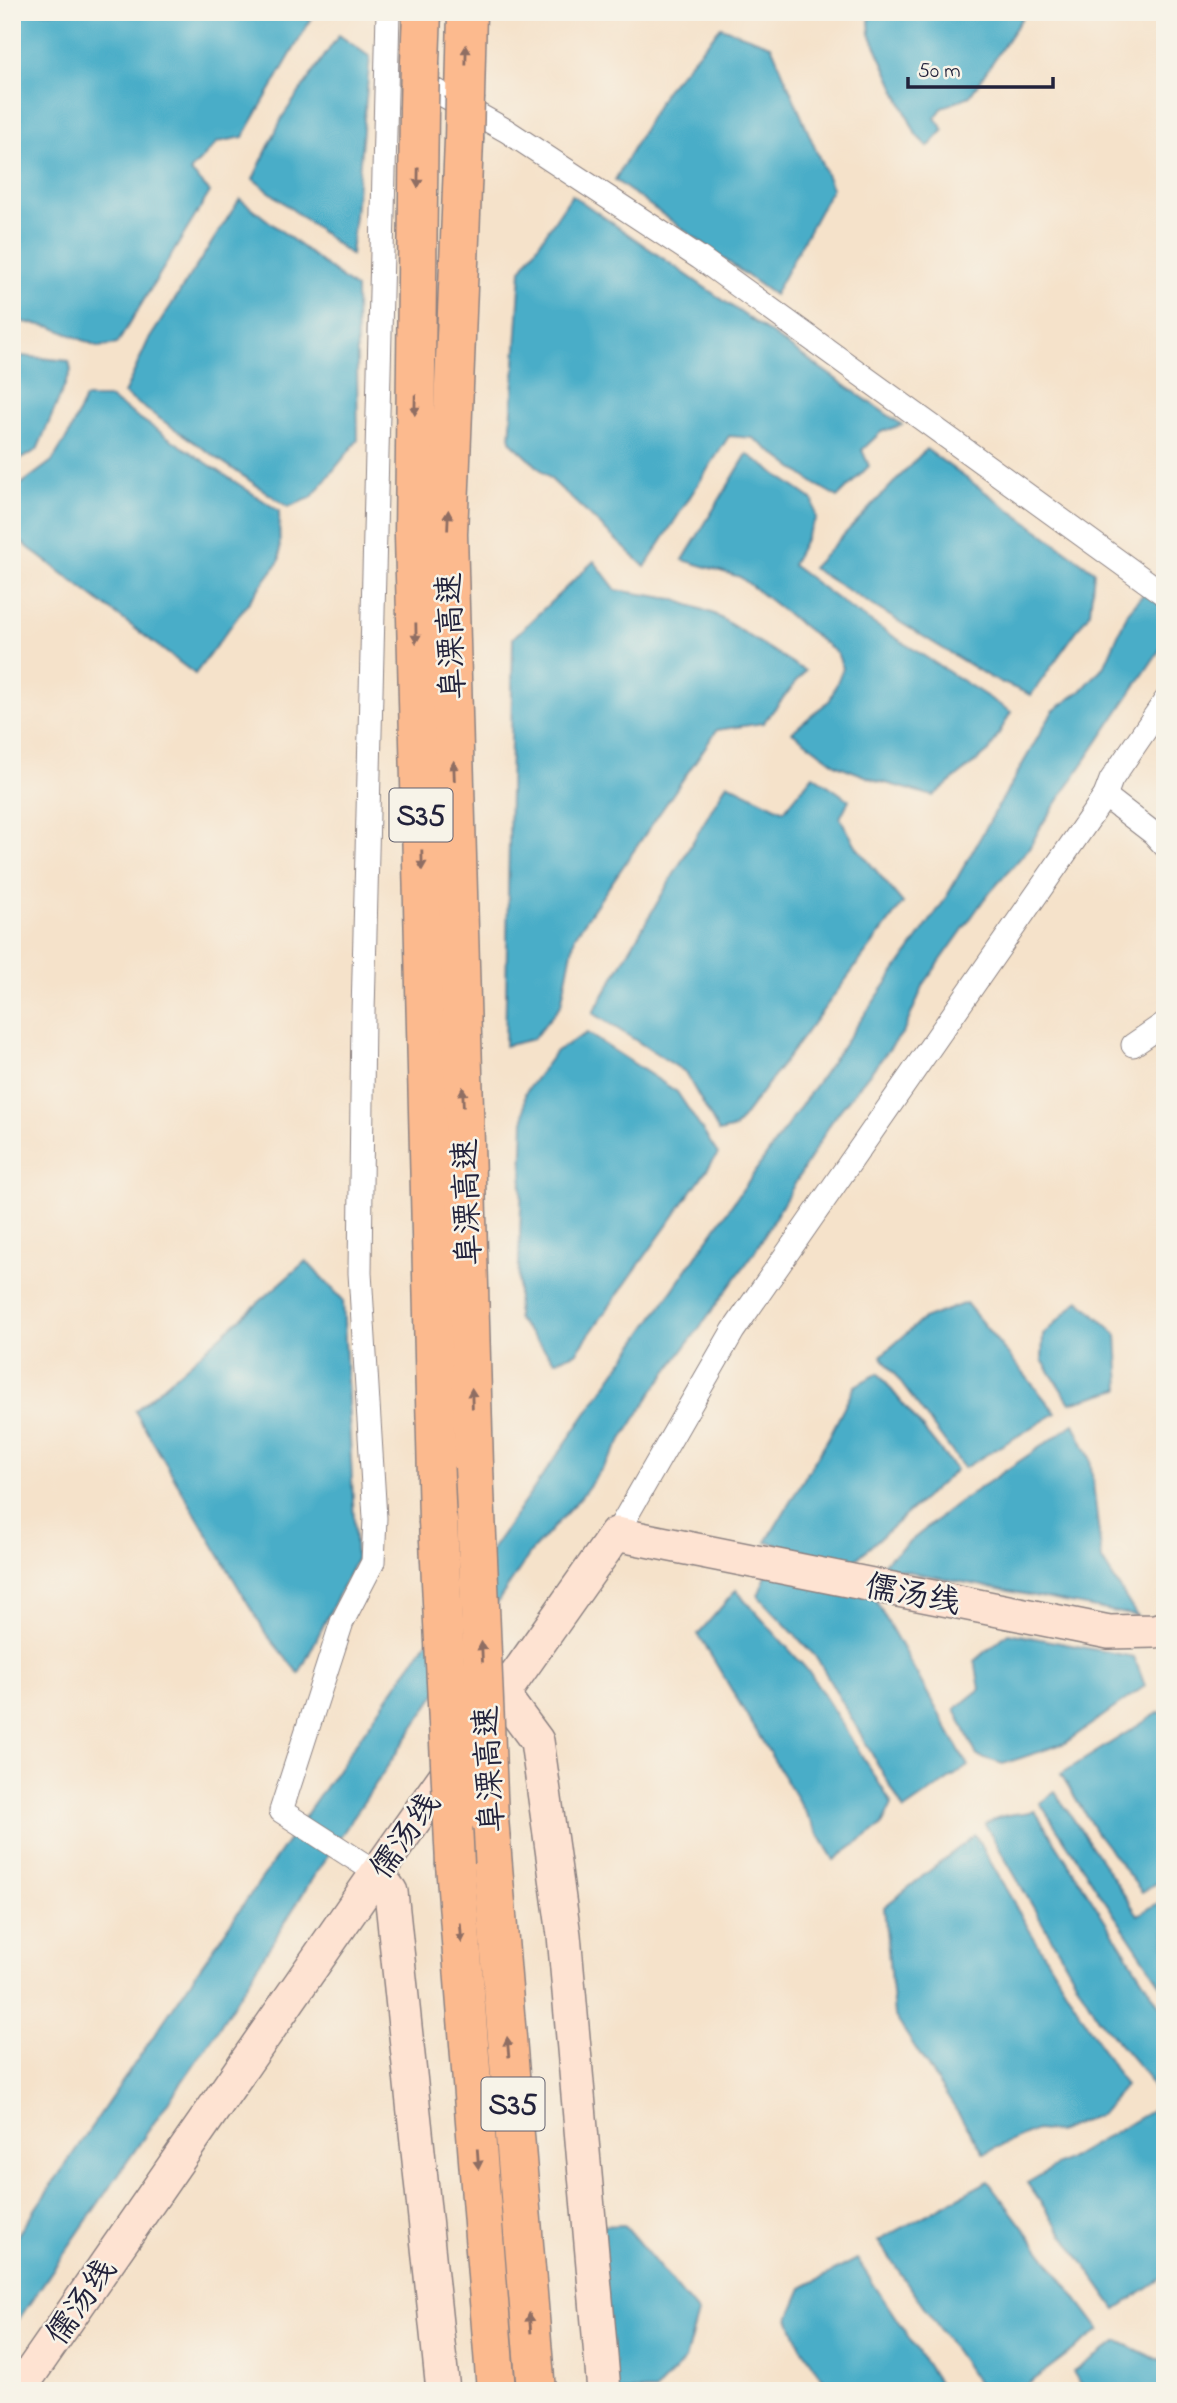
<svg xmlns="http://www.w3.org/2000/svg" width="1177" height="2403" font-family="'Indie Flower','LXGW WenKai TC',sans-serif">
<style>
.water{fill:#49adc8;stroke:#366882;stroke-width:2}
.lines{fill:none;stroke-linecap:round;stroke-linejoin:round}
.street-casing{stroke:#8c8282;stroke-width:25}
.secondary-casing{stroke:#8c8282;stroke-width:36}
.highway-casing{stroke:#8c8282;stroke-width:41}
.street{stroke:#fff;stroke-width:23}
.secondary{stroke:#fee3d2;stroke-width:33}
.highway{stroke:#fcba8e;stroke-width:38}
.highway-bridge-casing{stroke:#8c8282;stroke-width:41;stroke-linecap:butt}
.highway-bridge{stroke:#fcba8e;stroke-width:38}
.oneway{fill:#8f6e64}
.labels{text-anchor:middle;stroke-width:5;stroke-linejoin:round;paint-order:stroke}
.shield{fill:#f7f3e8;stroke:#62616f;stroke-width:2}
.shield-label{font-size:30px;font-weight:bold;fill:#22223b}
.street-label{font-size:32px;fill:#22223b;stroke:#f7f3e8}
</style>
<rect width="100%" height="100%" fill="#f7f3e8"/>
<filter id="ink" filterUnits="userSpaceOnUse"><feTurbulence type="fractalNoise" baseFrequency=".0143" numOctaves="2"/><feDisplacementMap in="SourceGraphic" scale="14" xChannelSelector="R" yChannelSelector="G"/><feConvolveMatrix kernelMatrix="1 2 1 2 8 2 1 2 1" color-interpolation-filters="sRGB"/></filter>
<filter id="wash" filterUnits="userSpaceOnUse"><feTurbulence type="fractalNoise" baseFrequency=".00686" numOctaves="4" result="noise"/><feDisplacementMap in="SourceGraphic" scale="28" xChannelSelector="R" yChannelSelector="G"/><feGaussianBlur stdDeviation="1.57" result="paint"/><feColorMatrix in="noise" values="0 0 0 0 0 0 0 0 0 0 0 0 0 0 0 0 0 1.4 0 .05"/><feComposite in="paint" operator="in"/></filter>
<g filter="url(#wash)">
<rect width="100%" height="100%" fill="#f5e2ca"/>
<g class="water">
<polygon points="12,12 312,12 314,14 243,137 218,142 190,171 210,192 117,344 99,347 52,327 12,320"/>
<polygon points="873,12 1026,12 970,96 943,107 935,118 944,130 928,147 916,135 870,34 869,20"/>
<polygon points="721,27 771,45 832,188 774,295 615,180 665,91"/>
<polygon points="339,35 370,57 351,255 253,179 283,116"/>
<polygon points="572,195 902,425 881,432 862,450 869,466 838,497 815,484 753,438 729,436 645,567 510,441 521,270"/>
<polygon points="240,199 356,289 358,440 311,498 288,507 124,394 148,341"/>
<polygon points="12,355 69,361 71,371 37,450 12,464"/>
<polygon points="85,398 109,398 279,511 280,560 195,674 12,535 12,491 52,461 69,434"/>
<polygon points="926,449 1094,571 1090,612 1031,695 991,678 812,568"/>
<polygon points="747,454 813,500 816,518 792,565 851,609 1011,712 989,751 933,796 878,781 837,765 792,732 830,700 843,668 837,653 740,577 683,560"/>
<polygon points="594,561 616,590 673,599 714,614 805,671 763,723 717,730 575,936 561,1005 533,1039 505,1046 513,638"/>
<polygon points="1165,569 1165,642 1041,826 1030,847 985,898 924,984 904,1031 833,1119 754,1253 653,1391 612,1455 580,1498 531,1552 312,1879 217,2031 12,2329 12,2243 241,1908 944,901 1053,711 1081,691 1105,665 1128,612"/>
<polygon points="813,775 849,800 840,818 858,849 903,903 735,1128 719,1132 685,1072 593,1013 727,783 784,811"/>
<polygon points="587,1033 677,1092 718,1154 576,1353 555,1361 517,1319 525,1093 556,1051"/>
<polygon points="306,1261 343,1300 356,1560 299,1674 266,1634 135,1411"/>
<polygon points="1079,1300 1117,1335 1120,1389 1070,1403 1042,1360 1043,1335"/>
<polygon points="966,1303 1056,1413 964,1468 881,1356 923,1319"/>
<polygon points="878,1373 956,1470 852,1563 766,1542 829,1437 855,1386"/>
<polygon points="1074,1424 1090,1458 1102,1560 1137,1616 880,1566 955,1505"/>
<polygon points="767,1573 875,1599 968,1766 904,1810 817,1658 758,1596"/>
<polygon points="736,1590 810,1673 892,1804 882,1825 834,1860 698,1634"/>
<polygon points="1008,1633 1134,1657 1145,1686 1065,1743 1003,1764 977,1756 955,1709 980,1689 975,1661"/>
<polygon points="1160,1712 1165,1715 1165,1878 1142,1892 1096,1832 1061,1774"/>
<polygon points="1055,1792 1138,1915 1165,1899 1165,1991 1040,1803"/>
<path d="M1035,1811L1165,2014V2080L1153,2088L1146,2075L1097,2017L985,1824C1000,1813 1017,1815 1035,1811Z"/>
<polygon points="975,1835 1030,1931 1125,2086 1101,2114 1057,2132 1036,2130 984,2153 894,2015 884,1907"/>
<polygon points="1165,2103 1165,2276 1116,2309 1027,2183"/>
<polygon points="988,2181 1100,2330 1018,2391 983,2391 878,2241"/>
<polygon points="624,2225 698,2313 685,2360 655,2391 612,2391 598,2226"/>
<polygon points="857,2259 944,2391 831,2391 800,2345 789,2318 802,2288"/>
<polygon points="1118,2341 1165,2363 1165,2391 1086,2391 1073,2372"/>
</g>
</g>
<g filter="url(#ink)">
<g class="lines">
<g class="street-casing">
<g id="street">
<polyline points="413,78 507,131 700,258 1165,595"/>
<polyline points="1105,796 1153,833 1165,846"/>
<polyline points="1133,1045 1165,1023"/>
<polyline points="616,1534 733,1331 1105,796 1111,780 1165,701"/>
<polyline points="377,1873 281,1811 342,1622 373,1562 375,1518 360,1273 363,1013 388,12"/>
</g>
</g>
<g class="secondary-casing">
<g id="secondary">
<polyline points="503,1695 537,1741 564,1935 604,2391"/>
<polyline points="377,1873 391,1892 443,2391"/>
<polyline points="18,2391 377,1873 616,1534 1109,1632 1155,1631 1165,1628"/>
</g>
</g>
<g class="highway-casing">
<g id="highway">
<polyline points="420,63 422,12"/>
<polyline points="465,97 467,12"/>
<polyline points="419,109 414,535 438,1521"/>
<polyline points="464,140 448,534 474,1466"/>
<polyline points="489,1818 536,2391"/>
<polyline points="455,1864 496,2391"/>
</g>
</g>
<use href="#street" class="street"/>
<use href="#secondary" class="secondary"/>
<use href="#highway" class="highway"/>
<g class="highway-bridge-casing">
<g id="highway-bridge">
<polyline points="419,109 420,63"/>
<polyline points="464,140 465,97"/>
<polyline points="474,1466 489,1818"/>
<polyline points="438,1521 455,1864"/>
</g>
</g>
<use href="#highway-bridge" class="highway-bridge"/>
</g>
<defs><path id="oneway-solid" d="M-6-.8H1V-3.2L6.5 0L1 3.2V.8H-6Z" transform="scale(1.75)"/></defs>
<g class="oneway">
<use href="#oneway-solid" transform="translate(466 55) rotate(-89)"/>
<use href="#oneway-solid" transform="translate(418 178) rotate(91)"/>
<use href="#oneway-solid" transform="translate(415 405) rotate(91)"/>
<use href="#oneway-solid" transform="translate(448 520) rotate(-88)"/>
<use href="#oneway-solid" transform="translate(416 633) rotate(89)"/>
<use href="#oneway-solid" transform="translate(454 771) rotate(-92)"/>
<use href="#oneway-solid" transform="translate(422 860) rotate(89)"/>
<use href="#oneway-solid" transform="translate(463 1097) rotate(-92)"/>
<use href="#oneway-solid" transform="translate(472 1398) rotate(-92)"/>
<use href="#oneway-solid" transform="translate(482 1652) rotate(-93)"/>
<use href="#oneway-solid" transform="translate(461 1933) rotate(86)"/>
<use href="#oneway-solid" transform="translate(508 2047) rotate(-95)"/>
<use href="#oneway-solid" transform="translate(478 2159) rotate(86)"/>
<use href="#oneway-solid" transform="translate(530 2323) rotate(-95)"/>
</g>
</g>
<g class="labels">
<g class="shield">
<rect x="389.5" y="788.5" width="63" height="53" rx="5"/>
<rect x="481.5" y="2077.5" width="63" height="53" rx="5"/>
</g>
<g class="shield-label">
<text x="421" y="825">S35</text>
<text x="513" y="2114">S35</text>
</g>
<g class="street-label">
<text transform="translate(450 636) rotate(-92)" y="11">阜溧高速</text>
<text transform="translate(466 1202) rotate(-92)" y="11">阜溧高速</text>
<text transform="translate(913 1593) rotate(11)" y="11">儒汤线</text>
<text transform="translate(488 1769) rotate(-93)" y="11">阜溧高速</text>
<text transform="translate(404 1835) rotate(-55)" y="11">儒汤线</text>
<text transform="translate(80 2301) rotate(-55)" y="11">儒汤线</text>
</g>
</g>
<rect width="1177" height="2403" fill="none" stroke="#f7f3e8" stroke-width="42"/>
<path d="M908 77v10h145v-10" fill="none" stroke="#22223b" stroke-width="3.5"/>
<text x="918" y="77" font-size="21" fill="#22223b" stroke="#f7f3e8" stroke-width="5" paint-order="stroke">50 m</text>
</svg>
